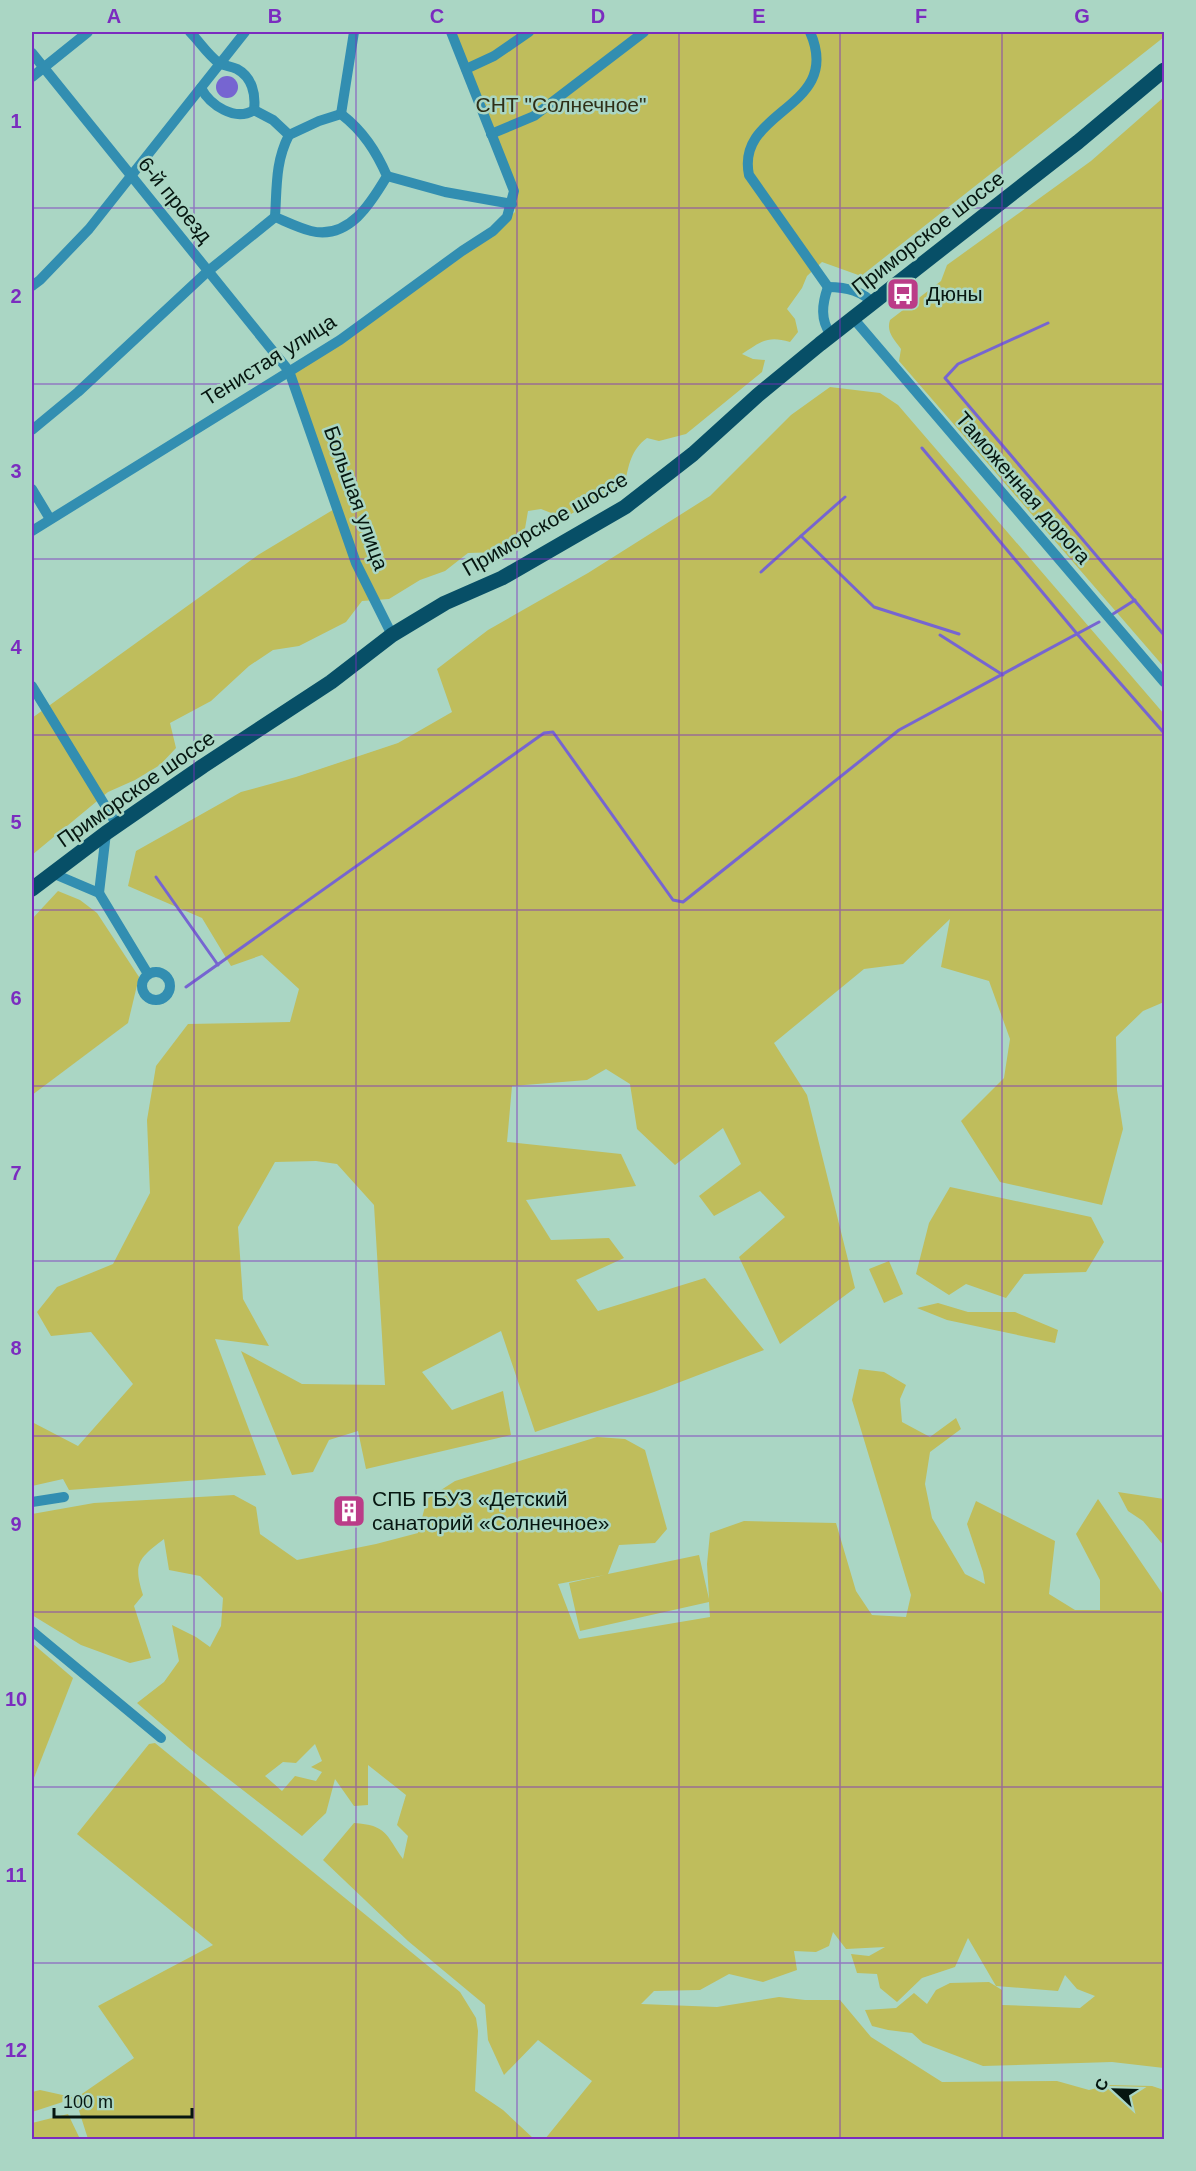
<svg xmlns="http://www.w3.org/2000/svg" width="1196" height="2171" font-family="Arial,sans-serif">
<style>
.green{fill:#bfbd5c;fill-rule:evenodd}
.water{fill:#7665d1}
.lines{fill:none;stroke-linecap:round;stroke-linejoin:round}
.stream{stroke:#7665d1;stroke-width:3}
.minor{stroke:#328eb1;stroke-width:10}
.primary{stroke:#074f67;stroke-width:15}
.grid{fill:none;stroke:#7b2cbf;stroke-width:1.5;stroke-opacity:0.55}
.labels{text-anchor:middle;stroke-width:5;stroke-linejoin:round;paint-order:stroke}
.park-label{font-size:21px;fill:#2f2f17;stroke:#aad6c4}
.street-label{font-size:21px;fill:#061610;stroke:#aad6c4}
.poi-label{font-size:21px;fill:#061610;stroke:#aad6c4;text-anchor:start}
.neatline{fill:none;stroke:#7b2cbf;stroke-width:2}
.grid-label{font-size:20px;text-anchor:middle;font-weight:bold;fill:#7b2cbf}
</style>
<rect width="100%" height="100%" fill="#aad6c4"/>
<g class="green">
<path d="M451,32H1164V37L861,276L822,262L807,276L802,288L787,309L795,319L798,332L790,342C767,335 761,342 742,354L753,359L765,360L762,372L686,434L659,441L647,438C631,450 629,464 625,483L564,518L541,509L528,511L522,546L501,552L468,553L445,571L420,580L389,599L362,601L346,622L299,646L273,650L249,666L211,701L170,723L176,748L160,765L135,780L108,792L32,855V718L258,555L336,508L292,378L296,367L493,231L515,212L514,191Z"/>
<path d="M1164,97V667L899,361L901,349C894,339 886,332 890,320L941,281L947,265L1091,161Z"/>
<polygon points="830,387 880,393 898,405 1164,714 1164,1002 1143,1011 1116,1037 1117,1090 1123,1129 1102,1205 1000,1182 961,1121 1004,1078 1010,1039 989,981 941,967 950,919 903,964 864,969 774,1043 807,1095 855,1288 780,1344 739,1257 785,1217 760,1191 714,1216 699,1196 741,1164 723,1128 675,1165 637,1129 630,1084 606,1069 587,1080 512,1086 507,1142 621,1154 636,1186 526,1200 551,1240 609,1238 624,1258 576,1280 598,1311 705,1278 764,1350 654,1392 535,1432 501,1331 422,1372 452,1410 503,1391 511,1435 366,1469 358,1431 329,1440 313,1472 292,1475 241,1351 302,1384 385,1385 374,1205 337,1164 316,1161 275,1162 238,1227 243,1299 269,1346 215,1339 266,1475 69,1490 63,1479 32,1486 32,1422 78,1446 133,1384 91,1332 51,1336 37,1312 57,1287 113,1264 150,1193 147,1120 156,1066 188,1024 290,1022 299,989 262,955 231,966 202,918 128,886 136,851 241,792 296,777 398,743 452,712 437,669 488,630 588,573 710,496 791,415"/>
<polygon points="58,891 80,900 97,913 139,977 128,1023 32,1095 32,919"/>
<polygon points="950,1187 1091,1217 1104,1242 1086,1272 1024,1274 1006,1298 966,1284 949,1295 916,1274 929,1223"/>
<polygon points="889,1261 903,1294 884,1303 869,1269"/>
<polygon points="938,1303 968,1312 1015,1312 1058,1330 1055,1343 947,1320 917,1308"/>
<path d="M859,1369L884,1372L906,1385L900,1399L902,1422L930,1437L956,1418L961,1429L930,1452L925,1484L932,1518L965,1574L985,1584L983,1572L967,1524L976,1501L1055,1541L1049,1594L1075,1610H1100V1580L1076,1534L1098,1499L1164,1596V2068L1112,2062L983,2066L923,2043L912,2033L888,2030L872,2026L865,2010L896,2008L914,1993L927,2004L936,1990L950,1983L989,1982L1002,1990V2005L1080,2008L1095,1996L1077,1989L1065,1975L1058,1991L996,1986L968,1938L955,1967L922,1978L897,2002L880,1988L877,1974L857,1973L851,1954L869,1956L885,1947L846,1949L833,1932L829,1946L816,1952L794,1951L797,1970L763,1982L729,1974L700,1990L654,1991L641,2004L717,2007L779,1997L805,2000H840L871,2037L942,2082L1057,2081L1089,2090L1109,2085L1152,2086L1164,2090V2139H545L592,2081L538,2040L504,2075L488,2040L485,2005L408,1941L323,1860L354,1823C387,1825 386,1835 403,1859L408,1836L397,1825L406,1795L368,1765V1805L354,1806L335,1779L326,1813L302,1836L195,1753L137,1703L164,1682L179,1661L172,1625L196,1637L210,1647L221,1626L223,1598L200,1576L169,1570L164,1539C138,1559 133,1563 143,1595L134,1606L151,1658L130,1663L81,1645L32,1615V1514L94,1503L234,1495L256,1507L260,1534L297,1560L376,1544L418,1533L427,1499L455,1481L597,1437L625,1439L645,1450L667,1529L655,1543L619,1545L608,1574L699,1555L709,1599L707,1564L710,1533L744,1521L836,1523L856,1591L872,1615L906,1617L911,1595L852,1400ZM605,1575L569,1583L580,1631L709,1602L710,1617L579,1639L558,1584ZM315,1744L322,1761L311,1767L322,1772L316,1781L295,1776L282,1791L265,1776L283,1762L296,1763Z"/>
<polygon points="1118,1492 1164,1499 1164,1546 1143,1521 1128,1511"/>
<polygon points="32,1643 73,1678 32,1783"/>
<polygon points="155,1743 460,1992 476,2018 478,2031 475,2091 503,2110 534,2139 88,2139 75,2098 32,2112 32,2092 40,2090 76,2098 134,2058 98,2006 213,1945 77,1834 149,1744"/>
<polygon points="68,2114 80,2139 32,2139 32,2123"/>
</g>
<circle class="water" cx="227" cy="87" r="11"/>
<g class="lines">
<g class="stream">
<polyline points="1048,323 958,364 945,378 1164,635"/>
<polyline points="922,448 1078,635 1164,733"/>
<polyline points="801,536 845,497"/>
<polyline points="761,572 801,536 874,607 959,634"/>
<polyline points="1113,614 1135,600"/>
<polyline points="940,635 1003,675"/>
<polyline points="156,877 218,965"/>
<polyline points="186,987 544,733 553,732 673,900 683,902 899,730 1099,622"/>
<polyline points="445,2139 447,2140"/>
</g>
<g class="minor">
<path d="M190,32C199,41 208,55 219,63C224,66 231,66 237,69C252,77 256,94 254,110"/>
<path d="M810,32C844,109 735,109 749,175L828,287"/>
<polyline points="32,53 289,371 356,563 392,635"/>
<polyline points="466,69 494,56 529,32"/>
<polyline points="32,77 88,32"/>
<path d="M201,88C210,105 235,122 254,110L273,120L289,135"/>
<path d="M341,114C363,131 376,151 387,176C371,203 349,240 311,231C299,228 287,222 275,217C277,188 275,162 289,135L319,121Z"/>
<polyline points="341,114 354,32"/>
<polyline points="491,134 534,116 644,32"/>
<polyline points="387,176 445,192 512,204"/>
<polyline points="32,286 40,280 89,229 245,32"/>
<path d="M828,287C822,304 820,320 831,335"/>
<path d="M828,287C845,287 861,290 873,303"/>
<polyline points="853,318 1164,682"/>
<polyline points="32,430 78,392 207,272 275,217"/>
<polyline points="32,489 50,519"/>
<polyline points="32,531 340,340 462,251 493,231 507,217 514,191 451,32"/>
<polyline points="32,686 117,825"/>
<polyline points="52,873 99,893 148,974"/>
<polyline points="99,893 106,833"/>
<circle cx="156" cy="986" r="14"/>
<polyline points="32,1502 64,1497"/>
<polyline points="32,1631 161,1738"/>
</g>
<polyline class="primary" points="32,889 106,833 203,766 331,682 392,635 445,603 502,578 625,507 693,454 758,395 820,344 1078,142 1164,70"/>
</g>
<path class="grid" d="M194,32V2140M356,32V2140M517,32V2140M679,32V2140M840,32V2140M1002,32V2140M32,208H1164M32,384H1164M32,559H1164M32,735H1164M32,910H1164M32,1086H1164M32,1261H1164M32,1436H1164M32,1612H1164M32,1787H1164M32,1963H1164"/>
<defs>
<g id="bus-square" transform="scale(1.725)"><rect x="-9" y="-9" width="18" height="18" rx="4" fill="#bb3c88" stroke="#aad6c4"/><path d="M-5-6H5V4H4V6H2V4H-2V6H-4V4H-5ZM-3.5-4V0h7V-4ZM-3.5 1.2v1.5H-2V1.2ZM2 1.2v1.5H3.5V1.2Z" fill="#fff"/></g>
<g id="building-square" transform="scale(1.725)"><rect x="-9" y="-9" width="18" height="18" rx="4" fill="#bb3c88" stroke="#aad6c4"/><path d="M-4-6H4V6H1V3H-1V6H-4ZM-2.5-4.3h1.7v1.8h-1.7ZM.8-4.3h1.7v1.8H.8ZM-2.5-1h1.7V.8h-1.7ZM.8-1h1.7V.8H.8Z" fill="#fff"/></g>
</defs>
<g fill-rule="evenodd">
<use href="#bus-square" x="903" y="294"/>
<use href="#building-square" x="349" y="1511"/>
</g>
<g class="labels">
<g class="park-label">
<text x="561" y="112">СНТ "Солнечное"</text>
</g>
<g class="street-label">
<text transform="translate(175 200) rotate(51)" y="7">6-й проезд</text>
<text transform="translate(928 233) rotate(-38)" y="7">Приморское шоссе</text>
<text transform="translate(269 360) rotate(-32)" y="7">Тенистая улица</text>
<text transform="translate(1023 488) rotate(49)" y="7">Таможенная дорога</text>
<text transform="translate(356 498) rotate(70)" y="7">Большая улица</text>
<text transform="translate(545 524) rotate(-30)" y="7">Приморское шоссе</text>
<text transform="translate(136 789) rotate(-35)" y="7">Приморское шоссе</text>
</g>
<g class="poi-label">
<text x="926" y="301">Дюны</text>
<text x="372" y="1506">СПБ ГБУЗ «Детский<tspan x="372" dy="24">санаторий «Солнечное»</tspan></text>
</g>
</g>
<rect width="1196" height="2171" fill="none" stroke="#aad6c4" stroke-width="66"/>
<g transform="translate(1115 2090) rotate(292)" stroke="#aad6c4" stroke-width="4.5" paint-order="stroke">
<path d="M0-4.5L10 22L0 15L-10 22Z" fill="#061610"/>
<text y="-9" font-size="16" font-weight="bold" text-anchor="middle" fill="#061610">С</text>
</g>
<path d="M54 2108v9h138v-9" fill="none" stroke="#061610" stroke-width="3"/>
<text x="63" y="2108" font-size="18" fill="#061610" stroke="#aad6c4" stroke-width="4.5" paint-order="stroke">100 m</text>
<rect x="33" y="33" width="1130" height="2105" class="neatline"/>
<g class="grid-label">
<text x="114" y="23">A</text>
<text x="275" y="23">B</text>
<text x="437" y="23">C</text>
<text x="598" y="23">D</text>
<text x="759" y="23">E</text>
<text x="921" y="23">F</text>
<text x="1082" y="23">G</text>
<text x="16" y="128">1</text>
<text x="16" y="303">2</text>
<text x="16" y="478">3</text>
<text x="16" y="654">4</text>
<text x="16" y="829">5</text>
<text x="16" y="1005">6</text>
<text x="16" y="1180">7</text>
<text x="16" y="1355">8</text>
<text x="16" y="1531">9</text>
<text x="16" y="1706">10</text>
<text x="16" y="1882">11</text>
<text x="16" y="2057">12</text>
</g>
</svg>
